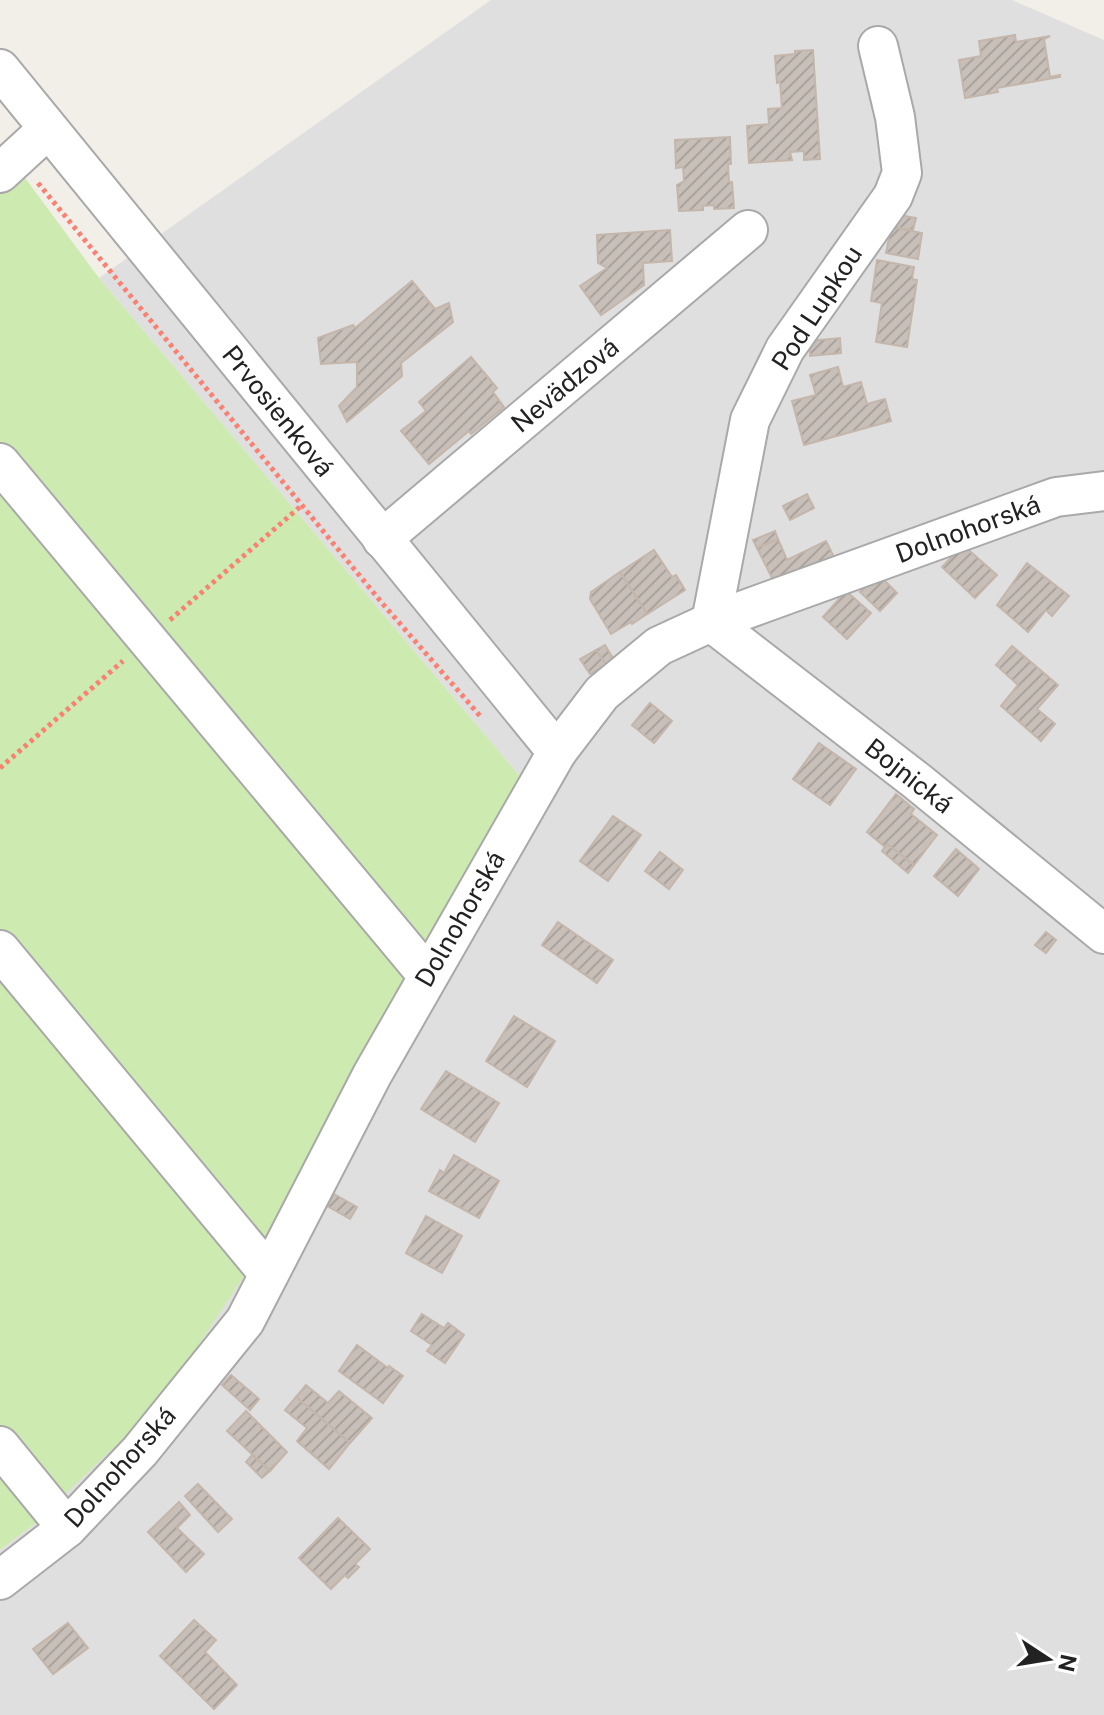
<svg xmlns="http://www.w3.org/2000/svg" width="1104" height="1715" font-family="'Public Sans',sans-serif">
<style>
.residential{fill:#e0dfdf}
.grass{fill:#cdebb0}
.building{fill:url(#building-hatch);stroke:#c4b6ab;stroke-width:2}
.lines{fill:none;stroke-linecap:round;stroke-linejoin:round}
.minor-casing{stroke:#a9a9a9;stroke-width:42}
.path{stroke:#fa8072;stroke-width:5;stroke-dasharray:4 4;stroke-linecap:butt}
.minor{stroke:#fff;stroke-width:38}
.labels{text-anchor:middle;stroke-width:6;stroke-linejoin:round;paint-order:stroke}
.street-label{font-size:26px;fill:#222;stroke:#fff}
</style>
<defs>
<pattern id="building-hatch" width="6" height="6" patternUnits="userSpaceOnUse" patternTransform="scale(2)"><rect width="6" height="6" fill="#c7bfb8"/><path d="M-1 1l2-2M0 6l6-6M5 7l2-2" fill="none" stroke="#aba49e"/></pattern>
</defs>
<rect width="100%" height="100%" fill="#f2efe9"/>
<polygon class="residential" points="491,0 1012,0 1104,40 1104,1715 0,1715 0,1550 33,1525 524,781 99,278"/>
<polygon class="grass" points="0,144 99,278 524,781 291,1205 160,1403 33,1525 0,1550"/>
<g class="building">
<polygon points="1015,35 1016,42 1050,36 1044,39 1050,77 1060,75 1060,77 997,88 998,92 965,98 959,60 981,56 979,41"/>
<polygon points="813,50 820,159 804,160 804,151 790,152 792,160 749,163 747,126 769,124 768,109 782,108 780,82 777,83 775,56 795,54 795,51"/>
<polygon points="730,137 731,164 728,164 729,182 732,182 734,208 714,209 714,205 703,206 703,210 679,211 677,185 684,181 683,167 676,168 675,140"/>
<polygon points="894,214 916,218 913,230 891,227"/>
<polygon points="891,227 922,233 918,259 886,253"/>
<polygon points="670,230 672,261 643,263 644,285 601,315 580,286 607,268 598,263 597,235"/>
<polygon points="877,260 914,267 912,279 917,280 907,347 876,342 882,303 871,301"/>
<polygon points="412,281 435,309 449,303 453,322 401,363 402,376 347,422 339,406 357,387 357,362 321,364 318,338 353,325 355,328"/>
<polygon points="840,338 841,353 810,356 810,341"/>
<polygon points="471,357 497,388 493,392 504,407 471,434 469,431 429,464 401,431 426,411 419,402"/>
<polygon points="838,367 843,387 861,382 867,404 885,399 891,421 804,445 792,401 816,395 810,375"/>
<polygon points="807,494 814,508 790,520 783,506"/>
<polygon points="775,531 778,539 757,548 753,540"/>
<polygon points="778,539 787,560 826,541 834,557 776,586 757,548"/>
<polygon points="963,545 997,575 975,598 942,567"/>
<polygon points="654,550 672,577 676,575 685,590 647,614 620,572"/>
<polygon points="1027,563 1069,596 1052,616 1046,610 1028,632 997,605"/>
<polygon points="620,572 647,614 632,624 631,622 611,634 590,599 591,592"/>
<polygon points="879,575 897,593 880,611 860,592 871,580"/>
<polygon points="846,591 871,613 847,639 823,617"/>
<polygon points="605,645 614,660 606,665 596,650"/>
<polygon points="1012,646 1058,685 1037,709 1055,724 1041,741 1001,706 1018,685 996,665"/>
<polygon points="596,650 606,665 590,674 580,659"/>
<polygon points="650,703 672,721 654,743 632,725"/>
<polygon points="819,743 856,769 830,805 793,779"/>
<polygon points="896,794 914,809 911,814 937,835 914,865 887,844 885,847 867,832"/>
<polygon points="613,816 641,835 608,881 580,861"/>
<polygon points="887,844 914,865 908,873 882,851"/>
<polygon points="956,849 979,869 958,896 934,876"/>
<polygon points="660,852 683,870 669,889 645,871"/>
<polygon points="558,922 613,960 597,983 542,945"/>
<polygon points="1046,932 1056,940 1046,953 1035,945"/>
<polygon points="514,1016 555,1041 527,1087 486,1061"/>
<polygon points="446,1071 499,1103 475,1142 421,1109"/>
<polygon points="454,1155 499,1181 479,1218 429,1191 440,1170 444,1173"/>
<polygon points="334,1194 357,1207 350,1219 327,1206"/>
<polygon points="426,1216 462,1236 442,1273 406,1253"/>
<polygon points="422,1314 444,1328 448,1323 464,1335 445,1363 427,1351 432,1345 411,1331"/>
<polygon points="357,1345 388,1368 389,1366 403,1376 383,1403 339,1371"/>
<polygon points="231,1375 259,1399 250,1410 222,1385"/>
<polygon points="306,1385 328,1403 339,1391 372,1418 350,1443 296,1397"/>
<polygon points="296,1397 350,1443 329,1469 297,1441 307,1428 285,1410"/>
<polygon points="246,1411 287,1452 270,1471 227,1431"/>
<polygon points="252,1455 270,1471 262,1478 246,1462"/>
<polygon points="198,1484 232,1519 218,1532 185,1496"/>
<polygon points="179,1502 190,1515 177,1528 204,1554 186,1572 148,1532"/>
<polygon points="338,1518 370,1549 355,1564 359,1567 348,1578 345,1575 331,1589 299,1558"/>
<polygon points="194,1620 216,1640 205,1652 237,1685 214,1709 160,1656"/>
<polygon points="68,1623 88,1648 53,1674 33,1649"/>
</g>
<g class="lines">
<g class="minor-casing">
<g id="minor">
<polyline points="878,46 895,117 902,173 893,196 785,349 750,420 711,622 918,782 1104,934"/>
<polyline points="0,69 557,752"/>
<polyline points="0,173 48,129"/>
<polyline points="0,463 428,976"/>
<polyline points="382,539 748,230"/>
<polyline points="0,950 269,1274"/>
<polyline points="0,1446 67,1528"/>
<polyline points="0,1580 67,1528 140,1451 245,1321 372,1075 557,752 602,693 659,646 711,622 1056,497 1104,491"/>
</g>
</g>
<g class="path">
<polyline points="38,183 382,603 481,717"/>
<polyline points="170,620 302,505"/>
<polyline points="0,768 123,661"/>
</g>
<use href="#minor" class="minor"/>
</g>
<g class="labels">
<g class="street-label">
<text transform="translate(817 308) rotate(-57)" y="9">Pod Lupkou</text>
<text transform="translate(565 385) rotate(-40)" y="9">Nevädzová</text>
<text transform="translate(278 411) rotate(51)" y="9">Prvosienková</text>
<text transform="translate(968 529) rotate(-20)" y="9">Dolnohorská</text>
<text transform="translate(909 776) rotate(38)" y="9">Bojnická</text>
<text transform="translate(460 919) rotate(-60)" y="9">Dolnohorská</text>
<text transform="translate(120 1467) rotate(-48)" y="9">Dolnohorská</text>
</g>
</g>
<g transform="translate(1048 1659) rotate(102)" stroke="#ffffff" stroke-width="6" paint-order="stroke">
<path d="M0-6L14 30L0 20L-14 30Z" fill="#222222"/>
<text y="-12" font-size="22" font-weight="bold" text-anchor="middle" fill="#222222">N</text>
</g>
</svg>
